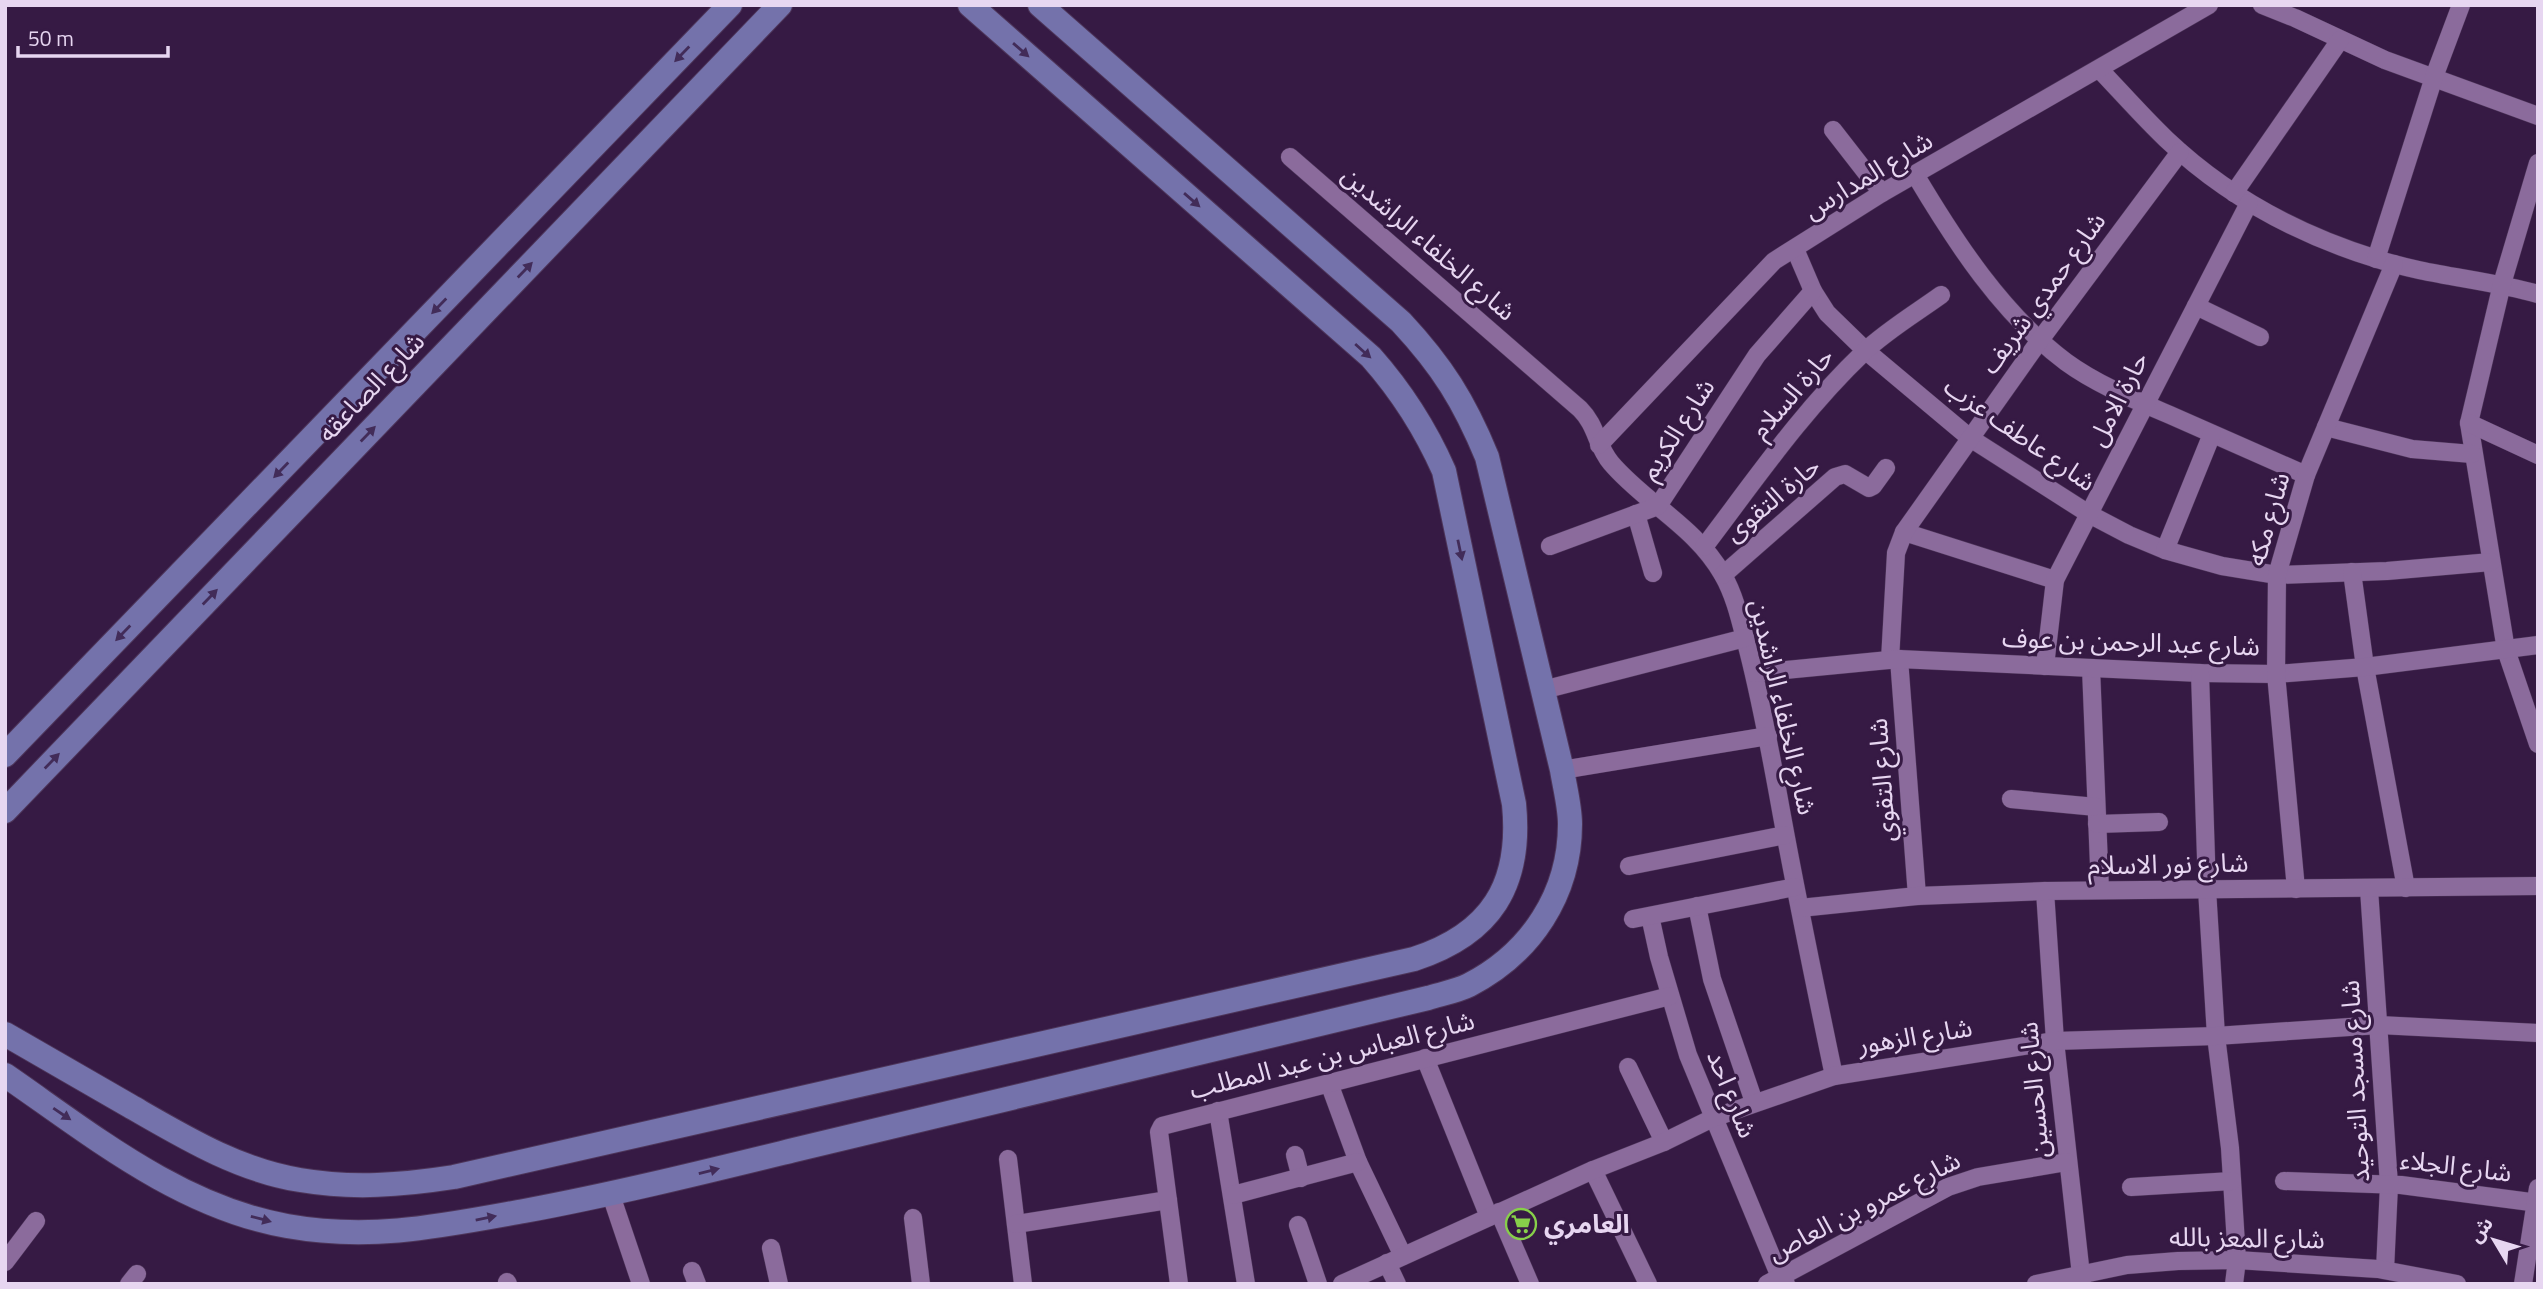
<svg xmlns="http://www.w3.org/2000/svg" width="2543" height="1289" font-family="'Titillium Web','Noto Sans Arabic',sans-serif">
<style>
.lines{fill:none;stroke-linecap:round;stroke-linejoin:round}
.street-casing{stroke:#4d3559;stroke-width:19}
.secondary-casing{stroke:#4d3559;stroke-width:26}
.street{stroke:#8b6b9c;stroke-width:18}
.secondary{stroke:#7472ab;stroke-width:24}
.oneway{fill:#422c59}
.labels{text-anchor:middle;stroke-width:6;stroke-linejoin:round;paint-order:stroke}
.street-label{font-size:26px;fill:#e7d6f1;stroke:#361a44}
.poi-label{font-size:26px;font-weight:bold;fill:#e7d6f1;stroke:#361a44;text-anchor:start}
</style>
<rect width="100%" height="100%" fill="#361a44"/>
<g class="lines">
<g class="street-casing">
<g id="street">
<polyline points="2262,5 2295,18 2385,60 2538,116"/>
<path d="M2100,70C2122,93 2143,117 2166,139C2225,195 2299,235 2377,259C2429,276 2485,279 2538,294"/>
<polyline points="1833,130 1882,193"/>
<path d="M1290,157L1580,409C1597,426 1596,445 1611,463C1646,504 1695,526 1723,575C1736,598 1741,624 1748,650C1762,705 1772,760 1782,816C1798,903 1816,990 1834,1076"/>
<polyline points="2538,163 2502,284 2469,423 2506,650 2538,744"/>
<path d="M1916,176C1956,243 2002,314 2066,362C2096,384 2135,400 2170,415C2215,435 2261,455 2306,475"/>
<polyline points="2234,193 2340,40"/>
<polyline points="1795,249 1813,291 1827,313 1865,350 1970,438 2089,514 2129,535 2165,550 2222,566 2277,575 2387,571 2491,562"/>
<polyline points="2376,259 2434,77 2461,5"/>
<polyline points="2196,306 2260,337"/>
<polyline points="2469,423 2538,455"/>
<polyline points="2326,427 2412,449 2472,454"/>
<polyline points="1599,445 1774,261 1882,193 2209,5"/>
<polyline points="1636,514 1653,573"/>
<polyline points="1904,532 2055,580"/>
<polyline points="1550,546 1658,506 1757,355 1813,291"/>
<path d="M1704,547C1755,480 1802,411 1864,352C1886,331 1916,313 1941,295"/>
<polyline points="2165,550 2212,434"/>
<polyline points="2352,572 2365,667 2406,888"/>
<polyline points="1723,575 1835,477 1845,474 1869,488 1873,486 1886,468"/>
<polyline points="1899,659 1917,896"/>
<polyline points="1890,660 1896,553 1904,532 2040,340 2180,152"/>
<polyline points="2045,666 2055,580 2249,203"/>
<polyline points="2091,668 2100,890"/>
<polyline points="1754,673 1899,659 2200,673 2276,674 2365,667 2538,645"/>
<polyline points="2200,673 2207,889 2216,1036 2230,1148 2237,1260 2234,1284"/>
<polyline points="1543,690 1745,638"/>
<polyline points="1562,770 1768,736"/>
<polyline points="2011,799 2096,807"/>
<polyline points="2097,824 2159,822"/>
<polyline points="1629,866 1785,835"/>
<polyline points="2296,889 2276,674 2277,575 2306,475 2394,264"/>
<polyline points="2369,889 2389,1185 2385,1270"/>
<polyline points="2045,891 2055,1041 2082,1284"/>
<polyline points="1697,906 1712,979 1754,1102"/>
<polyline points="1800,908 1917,896 2045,891 2538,886"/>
<polyline points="1650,916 1659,957 1688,1055 1780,1277 1786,1284"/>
<polyline points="1633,919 1795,887"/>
<polyline points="1425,1058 1489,1217"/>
<polyline points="1628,1067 1664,1142"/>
<polyline points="1329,1083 1358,1162 1403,1256"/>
<polyline points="1218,1111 1246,1284"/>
<polyline points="1295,1155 1301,1178"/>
<polyline points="1008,1159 1023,1284"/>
<polyline points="1593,1170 1648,1284"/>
<polyline points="2284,1181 2401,1185 2538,1203"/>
<polyline points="2131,1187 2232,1181"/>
<polyline points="611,1195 641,1284"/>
<polyline points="1233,1195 1358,1162"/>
<polyline points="1499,1212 1530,1284"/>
<polyline points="913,1218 921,1284"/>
<polyline points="1016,1224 1168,1200"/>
<polyline points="1298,1225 1318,1284"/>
<polyline points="771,1248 779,1284"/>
<polyline points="5,1262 36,1221"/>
<polyline points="1387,1263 1397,1284"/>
<polyline points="692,1271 697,1284"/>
<polyline points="507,1282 508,1284"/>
<polyline points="129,1284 137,1274"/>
<polyline points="1179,1284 1159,1132 1162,1126 1670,996"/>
<polyline points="1342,1284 1593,1170 1664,1142 1713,1118 1834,1076 2055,1041 2216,1036 2379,1025 2538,1033"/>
<polyline points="1767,1284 1948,1187 1978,1177 2067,1162"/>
<polyline points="2036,1284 2127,1265 2178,1261 2237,1260 2378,1269 2457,1284"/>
<polyline points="2523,1284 2538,1188"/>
</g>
</g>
<g class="secondary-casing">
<g id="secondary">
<polyline points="5,755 730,5"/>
<polyline points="5,811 780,5"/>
<path d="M5,1034C47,1058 88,1082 130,1106C184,1137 238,1170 300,1180C353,1189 402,1185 454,1177L1414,959C1491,934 1522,885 1514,804L1444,471C1425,428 1402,392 1371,357L970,5"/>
<path d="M5,1075C92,1135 180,1207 287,1226C371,1241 441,1226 524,1211C615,1194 704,1172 794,1150C1006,1100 1217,1049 1428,998C1441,994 1457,991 1469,985C1531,953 1570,894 1570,824C1570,807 1565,788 1562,770L1487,457C1464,401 1442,366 1401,322L1040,5"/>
</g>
</g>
<use href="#street" class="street"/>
<use href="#secondary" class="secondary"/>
</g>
<defs><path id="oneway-solid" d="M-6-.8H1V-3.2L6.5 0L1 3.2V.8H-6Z" transform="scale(1.75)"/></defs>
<g class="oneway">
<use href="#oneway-solid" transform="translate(1021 50) rotate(41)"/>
<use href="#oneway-solid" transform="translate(682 54) rotate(134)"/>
<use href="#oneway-solid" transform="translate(1192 200) rotate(41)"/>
<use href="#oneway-solid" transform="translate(525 270) rotate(-46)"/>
<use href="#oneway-solid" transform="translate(439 306) rotate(134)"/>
<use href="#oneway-solid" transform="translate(1363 351) rotate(42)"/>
<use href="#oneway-solid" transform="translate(368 434) rotate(-46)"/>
<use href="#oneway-solid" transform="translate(281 470) rotate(134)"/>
<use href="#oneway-solid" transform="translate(1460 550) rotate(78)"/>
<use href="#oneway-solid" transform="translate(210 597) rotate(-46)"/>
<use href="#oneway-solid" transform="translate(123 633) rotate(134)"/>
<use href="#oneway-solid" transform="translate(52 761) rotate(-46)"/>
<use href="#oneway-solid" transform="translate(62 1114) rotate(34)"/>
<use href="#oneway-solid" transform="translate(709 1171) rotate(-14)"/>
<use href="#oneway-solid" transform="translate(486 1218) rotate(-11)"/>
<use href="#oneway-solid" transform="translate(261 1219) rotate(15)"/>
</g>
<defs>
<g id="supermarket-ring" transform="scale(1.575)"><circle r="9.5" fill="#361a44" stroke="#87cf4a" stroke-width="1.5"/><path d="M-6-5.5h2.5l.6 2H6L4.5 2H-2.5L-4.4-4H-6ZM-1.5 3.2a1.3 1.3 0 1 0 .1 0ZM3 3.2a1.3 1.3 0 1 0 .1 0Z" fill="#87cf4a"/></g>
</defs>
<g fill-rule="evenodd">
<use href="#supermarket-ring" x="1521" y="1224"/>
</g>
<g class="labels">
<g class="street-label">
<text transform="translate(1868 175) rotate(-31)" y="9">شارع المدارس</text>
<text transform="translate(1429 243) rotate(41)" y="9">شارع الخلفاء الراشدين</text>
<text transform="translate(2043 293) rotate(-54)" y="9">شارع حمدي شريف</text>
<text transform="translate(371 387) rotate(-46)" y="9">شارع الصاعقه</text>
<text transform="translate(1792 393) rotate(-49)" y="9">حارة السلام</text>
<text transform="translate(2118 399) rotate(-63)" y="9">حارة الامل</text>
<text transform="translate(1677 429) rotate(-57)" y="9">شارع الكريم</text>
<text transform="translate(2020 434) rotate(35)" y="9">شارع عاطف عزب</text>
<text transform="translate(1772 499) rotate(-40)" y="9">حارة التقوى</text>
<text transform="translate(2268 519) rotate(-74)" y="9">شارع مكه</text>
<text transform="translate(2131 642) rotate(2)" y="9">شارع عبد الرحمن بن عوف</text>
<text transform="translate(1783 707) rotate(77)" y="9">شارع الخلفاء الراشدين</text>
<text transform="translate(1882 780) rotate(-94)" y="9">شارع التقوي</text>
<text transform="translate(2168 864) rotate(-1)" y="9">شارع نور الاسلام</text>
<text transform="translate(1915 1036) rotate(-9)" y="9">شارع الزهور</text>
<text transform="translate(1332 1055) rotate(-14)" y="9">شارع العباس بن عبد المطلب</text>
<text transform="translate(2355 1081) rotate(-93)" y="9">شارع مسجد التوحيد</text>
<text transform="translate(2034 1090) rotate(-95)" y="9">شارع الحسين</text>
<text transform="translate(1732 1094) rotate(68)" y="9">شارع احد</text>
<text transform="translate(2456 1166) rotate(7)" y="9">شارع الجلاء</text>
<text transform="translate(1864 1206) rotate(-27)" y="9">شارع عمرو بن العاص</text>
<text transform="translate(2247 1238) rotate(1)" y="9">شارع المعز بالله</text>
</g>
<g class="poi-label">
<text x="1544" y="1233">العامري</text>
</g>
</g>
<rect width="2543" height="1289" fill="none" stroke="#e7d6f1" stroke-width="14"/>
<g transform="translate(2494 1240) rotate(308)" stroke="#361a44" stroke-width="5" paint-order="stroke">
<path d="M0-5L12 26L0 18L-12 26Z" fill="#e7d6f1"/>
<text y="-10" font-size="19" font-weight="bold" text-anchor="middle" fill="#e7d6f1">ش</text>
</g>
<path d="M18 46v10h150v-10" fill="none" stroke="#e7d6f1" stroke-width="3.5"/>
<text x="28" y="46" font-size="21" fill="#e7d6f1" stroke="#361a44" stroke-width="5" paint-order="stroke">50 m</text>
</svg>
